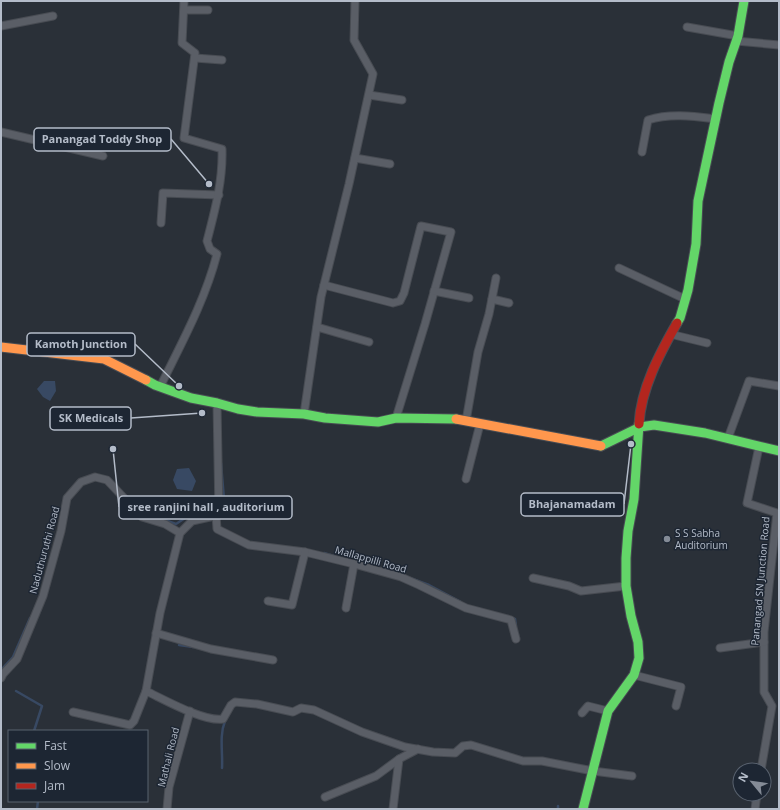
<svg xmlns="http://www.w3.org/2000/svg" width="780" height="810" font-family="'Open Sans',sans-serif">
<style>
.water{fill:#384963}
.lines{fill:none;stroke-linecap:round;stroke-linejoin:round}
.stream{stroke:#384963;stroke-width:2.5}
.street-casing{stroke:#484c53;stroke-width:9}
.fast-casing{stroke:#484c53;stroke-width:11}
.slow-casing{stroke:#484c53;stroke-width:11}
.jam-casing{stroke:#484c53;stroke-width:11}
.street{stroke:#5a5e66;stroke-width:7}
.fast{stroke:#63d668;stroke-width:9}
.slow{stroke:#ff974d;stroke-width:9}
.jam{stroke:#b3261e;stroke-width:9}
.poi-dot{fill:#848b96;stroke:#1d2633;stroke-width:1.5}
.labels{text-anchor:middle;stroke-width:3;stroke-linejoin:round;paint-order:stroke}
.poi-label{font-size:10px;fill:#b4bcc9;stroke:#1d2633;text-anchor:start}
.street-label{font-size:10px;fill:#b4bcc9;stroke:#1d2633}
.leader{fill:none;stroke:#b4bcc9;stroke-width:1.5}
.callout-dot{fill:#b4bcc9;stroke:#1d2633;stroke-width:1.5}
.callout{fill:#1d2633;stroke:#b4bcc9;stroke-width:1.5}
.callout-label{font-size:11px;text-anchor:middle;font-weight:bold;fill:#b4bcc9}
</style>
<rect width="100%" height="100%" fill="#2a3038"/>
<g class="water">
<polygon points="44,381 55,381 56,391 50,401 43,397 37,389"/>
<polygon points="189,468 196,481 192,491 177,489 173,480 177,469"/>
</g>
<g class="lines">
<g class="stream">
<polyline points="221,463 224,499 221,512"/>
<polyline points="137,508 148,514 176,524 194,512 206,514 217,512"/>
<polyline points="324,553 334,556"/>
<polyline points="410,578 429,585 461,602"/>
<polyline points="512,618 515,619 516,626"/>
<polyline points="179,645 193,647"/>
<polyline points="1,670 13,657 30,618"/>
<polyline points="16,691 42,706 34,731"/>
<path d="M222,768C223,753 219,736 225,721L224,720"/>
<polyline points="558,806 558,809"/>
<polyline points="37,809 38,801"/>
</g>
<g class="street-casing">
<g id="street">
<polyline points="184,10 208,10"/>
<polyline points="1,26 53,16"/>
<polyline points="687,27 738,36"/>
<polyline points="736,41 779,45"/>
<polyline points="195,58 222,60"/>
<polyline points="369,95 402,100"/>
<polyline points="1,132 103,156"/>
<path d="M642,152L648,120C670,113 692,116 716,119"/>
<polyline points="355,158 390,164"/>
<polyline points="161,223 163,193 219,195"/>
<polyline points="619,268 685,299"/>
<polyline points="324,285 393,303 400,301 404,293 421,226 451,232 425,324 396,418"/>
<polyline points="434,291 469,298"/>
<polyline points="492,299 509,303"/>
<polyline points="317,327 369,342"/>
<polyline points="670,334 707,343"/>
<path d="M160,387C181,344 205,301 217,254L210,249L207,241C215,210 223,181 222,149L184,138L195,53L182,43L184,1"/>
<polyline points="304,414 321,297 349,184 373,74 354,40 355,1"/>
<polyline points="466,421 478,352 489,314 496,278"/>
<polyline points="728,438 749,381 779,386"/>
<polyline points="759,447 747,503 777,513 764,632 764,692 772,706 761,770"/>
<polyline points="466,479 480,424"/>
<polyline points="216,515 217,529 249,545 305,552 354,564 401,577 419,585 466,608 511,620 516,639"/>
<path d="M180,533L160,613L146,691C165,700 204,722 223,719L231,705L235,702L257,704L293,712L301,708L314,710L362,732L405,747L433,752L455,753L463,746L471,745L523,761H542L593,771L632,776"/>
<polyline points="533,578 569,586 581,591 626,586"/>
<polyline points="268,601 292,605 305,552"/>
<polyline points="346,608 354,564"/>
<polyline points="156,633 211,649 273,660"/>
<polyline points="720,648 764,642"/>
<polyline points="634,675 681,687 676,706"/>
<polyline points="1,678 3,674 17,659 43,596 61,531 67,498 81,482 95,477 107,480 142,517 165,524 180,533 192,521 219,515 217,403"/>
<polyline points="73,712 130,725 134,721 146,691"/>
<polyline points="582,713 588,706 608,711"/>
<polyline points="325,797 376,776 399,759"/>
<polyline points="167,809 169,787 190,711"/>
<polyline points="393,809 399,759 418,749"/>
<polyline points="755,809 757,794"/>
</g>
</g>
<g class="fast-casing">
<g id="fast">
<polyline points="677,323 680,318 688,290 696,244 698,201 719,103 729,62 738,36 744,1"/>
<polyline points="146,380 155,385 191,398 217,403 238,409 257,412 304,414 325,418 378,422 396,418 456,419"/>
<polyline points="601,446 640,427 654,425 705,433 779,451"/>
<polyline points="583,809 608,711 634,675 639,658 638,642 631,616 626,586 626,558 628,531 634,499 639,424"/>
</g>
</g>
<g class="slow-casing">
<g id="slow">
<polyline points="1,347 104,359 146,380"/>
<polyline points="456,419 601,446"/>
</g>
</g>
<g class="jam-casing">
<path id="jam" d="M639,424C641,388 660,353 677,323"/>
</g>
<use href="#street" class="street"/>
<use href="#fast" class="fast"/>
<use href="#slow" class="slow"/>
<use href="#jam" class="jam"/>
</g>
<circle class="poi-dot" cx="667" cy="539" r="4"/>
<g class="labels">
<g class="poi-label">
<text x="675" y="537">S S Sabha<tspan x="675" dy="12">Auditorium</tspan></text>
</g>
<g class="street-label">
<text transform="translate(44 550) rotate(-75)" y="4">Naduthuruthi Road</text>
<text transform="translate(371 559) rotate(16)" y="4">Mallappilli Road</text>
<text transform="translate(760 581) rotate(-85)" y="4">Panangad SN Junction Road</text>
<text transform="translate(168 757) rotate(-76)" y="4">Mathali Road</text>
</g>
</g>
<path class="leader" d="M209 184L171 139M179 386L135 344M202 413L131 418M631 444L624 504M113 449L119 507"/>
<g class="callout-dot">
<circle cx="209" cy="184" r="4"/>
<circle cx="179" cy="386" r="4"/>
<circle cx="202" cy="413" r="4"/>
<circle cx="631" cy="444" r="4"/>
<circle cx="113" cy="449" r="4"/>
</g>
<g class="callout">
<rect x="34" y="128" width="137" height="23" rx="4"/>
<rect x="27" y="333" width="108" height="23" rx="4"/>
<rect x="50" y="407" width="81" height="23" rx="4"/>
<rect x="521" y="493" width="103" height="23" rx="4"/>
<rect x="119" y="496" width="173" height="23" rx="4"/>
</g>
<g class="callout-label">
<text x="102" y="143">Panangad Toddy Shop</text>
<text x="81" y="348">Kamoth Junction</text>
<text x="91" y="422">SK Medicals</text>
<text x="572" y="508">Bhajanamadam</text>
<text x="206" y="511">sree ranjini hall , auditorium</text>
</g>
<rect width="780" height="810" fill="none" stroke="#b4bcc9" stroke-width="4"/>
<rect x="8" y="730" width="140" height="72" fill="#1d2633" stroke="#59626f"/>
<rect x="16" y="743" width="20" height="6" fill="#63d668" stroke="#59626f"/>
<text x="44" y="750" font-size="12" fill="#b4bcc9">Fast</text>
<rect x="16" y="763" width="20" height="6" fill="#ff974d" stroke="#59626f"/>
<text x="44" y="770" font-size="12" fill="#b4bcc9">Slow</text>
<rect x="16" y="783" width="20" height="6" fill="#b3261e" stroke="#59626f"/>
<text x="44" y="790" font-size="12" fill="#b4bcc9">Jam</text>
<g transform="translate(752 782) rotate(299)"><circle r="19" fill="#1d2633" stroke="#59626f"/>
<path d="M0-3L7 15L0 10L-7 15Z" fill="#848b96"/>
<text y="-6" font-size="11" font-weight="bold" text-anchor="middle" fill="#b4bcc9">N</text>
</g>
</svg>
